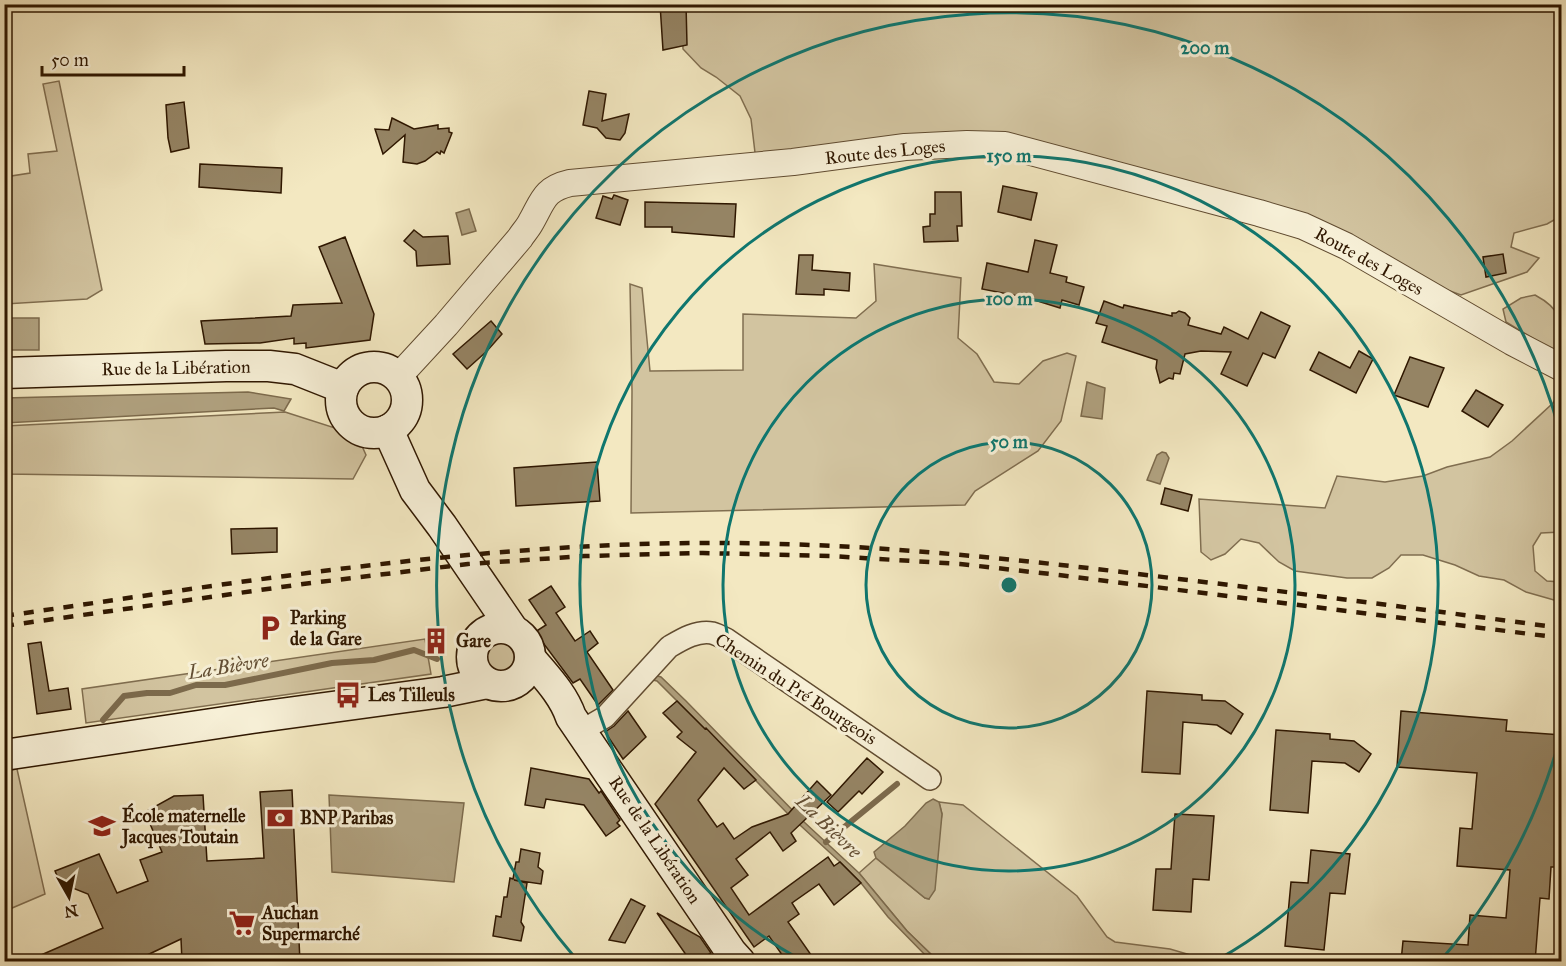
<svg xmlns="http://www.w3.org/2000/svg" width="1566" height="966" font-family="'IM FELL Great Primer',serif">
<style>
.green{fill:#d2c4a0;stroke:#806e50;stroke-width:1.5}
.water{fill:#b0a17f;stroke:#7c6a4c;stroke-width:1.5}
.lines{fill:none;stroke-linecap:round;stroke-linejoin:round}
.stream{stroke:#7c6a4c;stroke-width:6}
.building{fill:#958464;stroke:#2f1700;stroke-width:1.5}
.minor-casing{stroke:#604b30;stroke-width:24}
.tertiary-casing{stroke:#604b30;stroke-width:28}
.secondary-casing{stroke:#2f1700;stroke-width:33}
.minor{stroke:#f7f0d7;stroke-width:21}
.tertiary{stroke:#f7f0d7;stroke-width:26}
.secondary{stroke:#f7f0d7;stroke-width:30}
.rail{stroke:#2f1700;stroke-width:4.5;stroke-dasharray:10 10;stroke-linecap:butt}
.ring{fill:none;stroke:#0f766e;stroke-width:3}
.labels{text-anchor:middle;stroke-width:6;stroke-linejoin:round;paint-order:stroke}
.street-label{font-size:18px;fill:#2f1700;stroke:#f7f0d7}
.poi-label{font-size:18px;font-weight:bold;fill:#2f1700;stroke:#f7f0d7;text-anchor:start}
.water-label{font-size:20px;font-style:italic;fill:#634e33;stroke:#f7f0d7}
.centre{fill:#0f766e;stroke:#f7f0d7;stroke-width:3}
.ring-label{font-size:18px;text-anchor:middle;font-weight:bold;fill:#0f766e;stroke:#f7f0d7;stroke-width:6;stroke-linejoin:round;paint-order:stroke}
</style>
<rect width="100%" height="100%" fill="#f3e8c1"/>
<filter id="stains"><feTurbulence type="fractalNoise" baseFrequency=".00333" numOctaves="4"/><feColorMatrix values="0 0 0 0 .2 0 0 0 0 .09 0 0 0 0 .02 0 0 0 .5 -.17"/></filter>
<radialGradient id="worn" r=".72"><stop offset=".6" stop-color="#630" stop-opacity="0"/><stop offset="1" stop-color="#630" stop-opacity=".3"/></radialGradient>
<g class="green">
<polygon points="682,5 1561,5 1561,216 1547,224 1514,233 1511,247 1539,258 1527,272 1461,295 1059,149 756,161 751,119 740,96 716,77 701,68 683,49"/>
<polygon points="59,81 102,290 87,299 5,304 5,177 30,173 28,154 57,151 43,84"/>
<polygon points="874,264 961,278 958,338 977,354 994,382 1019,384 1043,361 1067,353 1076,356 1061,421 1038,451 975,491 965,505 631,513 632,391 630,284 642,288 650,371 743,370 743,314 856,318 876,301"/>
<path d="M1535,295C1565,311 1562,324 1561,355L1506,322L1503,309L1521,298Z"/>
<polygon points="1561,390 1561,532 1541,533 1533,546 1535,571 1547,581 1561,582 1561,602 1526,592 1504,580 1479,576 1455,565 1423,555 1401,555 1389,568 1372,578 1347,578 1295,571 1279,562 1259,543 1241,539 1225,554 1211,560 1201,552 1199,499 1325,508 1337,476 1385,482 1423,476 1447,467 1490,457 1512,441 1553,403"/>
<polygon points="285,412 357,435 366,455 353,479 5,474 5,426"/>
<polygon points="425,639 431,674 86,723 82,689"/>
<circle cx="499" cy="657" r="15"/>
<polygon points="17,769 45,894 5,911 5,771"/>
<polygon points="939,802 963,805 1077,896 1107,937 1115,942 1170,949 1211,961 938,961 907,931 859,873 876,858 925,898 929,899 942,814"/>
</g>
<g class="water">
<polygon points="469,209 476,231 462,235 456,213"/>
<rect x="5" y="318" width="34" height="32"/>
<polygon points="1087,382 1105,388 1102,419 1081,416"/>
<polygon points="248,392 291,399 284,411 274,408 5,423 5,398"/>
<polygon points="1162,452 1166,453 1169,458 1160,484 1147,480 1157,455"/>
<polygon points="647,673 661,677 686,701 803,821 859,873 907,931 938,961 931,961 888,917 861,883 840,862 788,814 733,757 657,681 644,678"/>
<polygon points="329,795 464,803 454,882 332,872"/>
<polygon points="933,799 939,802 942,814 935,890 929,899 925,898 876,858 874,852 905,826 926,803"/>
</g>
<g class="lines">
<g class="stream">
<polyline points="103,720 124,696 147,693 170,693 196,685 225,685 332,663 374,660 414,650 437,659"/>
<polyline points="826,842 897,784"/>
</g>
</g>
<g class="building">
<polygon points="660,4 686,4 687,45 663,50"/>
<polygon points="589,91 606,94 602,121 629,114 625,133 620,140 606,138 597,128 583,125"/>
<polygon points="184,102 189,148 171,152 168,138 166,105"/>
<polygon points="392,118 414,129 438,125 438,129 449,128 449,132 452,133 444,153 441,151 440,154 437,152 425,161 417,164 403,162 405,135 383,154 375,129 389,130"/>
<polygon points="200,164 282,168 281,193 199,187"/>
<polygon points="1003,186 1037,193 1031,220 998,212"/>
<polygon points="935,192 961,192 962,226 957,226 958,241 924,242 923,227 930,226 930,214 935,214"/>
<polygon points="614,195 628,200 620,225 596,218 603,196 612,199"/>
<polygon points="645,202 736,204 734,237 672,232 672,227 645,227"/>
<polygon points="414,230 423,237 448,236 450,264 417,266 416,251 404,241"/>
<polygon points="345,237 374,314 370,340 306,348 306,343 294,344 294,338 260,343 205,344 201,321 291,316 293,305 342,303 319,247"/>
<polygon points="1035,240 1057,245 1050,273 1067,277 1066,282 1084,287 1079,305 1062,300 1060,308 1028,298 982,289 987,263 1028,272"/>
<polygon points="1503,254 1506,273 1486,277 1483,257"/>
<polygon points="799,255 813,255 812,270 850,273 849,291 824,289 824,295 796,294"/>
<polygon points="1104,301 1123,308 1124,305 1172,316 1172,313 1176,313 1179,311 1185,313 1190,318 1188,325 1221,334 1224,327 1248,339 1261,312 1290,326 1275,358 1263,353 1247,386 1221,374 1231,352 1201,351 1185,354 1180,374 1174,373 1173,379 1169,378 1160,383 1156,368 1157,360 1102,342 1107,326 1096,323"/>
<polygon points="491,321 502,334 487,351 467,369 453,354"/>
<polygon points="1359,351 1373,359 1356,393 1310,370 1319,352 1350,368"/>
<polygon points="1410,357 1444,368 1428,407 1394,395"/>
<polygon points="1476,390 1503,405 1488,427 1462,411"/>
<polygon points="597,462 600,501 516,506 514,468"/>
<polygon points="1165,488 1192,495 1188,511 1161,504"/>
<polygon points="277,528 277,552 232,554 231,529"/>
<polygon points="551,586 565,607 556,613 575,641 590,631 598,643 587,652 613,690 598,705 580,679 573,683 535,632 546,625 529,600"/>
<polygon points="41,642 49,691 68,688 71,709 37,714 28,644"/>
<polygon points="1147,691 1202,695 1202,700 1225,701 1243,714 1231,734 1217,725 1183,722 1180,774 1142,772"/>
<polygon points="677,701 705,729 706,728 756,780 744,789 724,768 698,800 717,827 723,823 734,839 752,827 788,814 817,781 831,795 791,833 796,841 783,851 770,832 736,859 748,875 731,888 749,915 828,857 834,866 840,862 861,883 834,905 819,884 792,903 799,914 788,922 816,962 787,962 769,936 754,947 655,804 696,752 677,737 682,732 663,713"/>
<polygon points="628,711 646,737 623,759 605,732 614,726"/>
<polygon points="1401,711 1507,720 1506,731 1562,735 1562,867 1551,867 1549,899 1540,898 1535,962 1401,962 1403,941 1468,945 1470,915 1506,918 1510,870 1457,866 1460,828 1472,829 1477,773 1397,767"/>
<polygon points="1276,730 1330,734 1330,739 1354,741 1371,754 1359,772 1345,763 1312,761 1308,813 1270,810"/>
<polygon points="867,758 883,772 862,794 859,791 838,812 827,802"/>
<polygon points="531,768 589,779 599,793 601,791 620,820 617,823 620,826 606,836 584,805 546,799 544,808 525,805"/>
<polygon points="292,790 300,962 182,962 181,939 143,957 145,962 25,962 103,928 88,894 60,883 55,871 99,854 117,893 148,881 140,860 162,852 145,812 174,796 203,795 207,861 264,858 260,792"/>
<polygon points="1175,814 1214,816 1209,880 1193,879 1191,912 1153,910 1156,869 1171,869"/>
<polygon points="521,849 540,853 538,867 543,871 541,884 514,880 527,883 521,922 524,927 521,941 493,936 496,916 501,917 504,897 507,897 510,878 513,879 516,862 519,862"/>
<polygon points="1311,850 1350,854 1345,894 1330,893 1324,950 1285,946 1291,882 1308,883"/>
<polygon points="631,899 645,906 625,943 609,940"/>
<polygon points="657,913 700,937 711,953 697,962 691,962"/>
</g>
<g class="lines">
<g class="minor-casing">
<path id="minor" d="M581,731L605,717L669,647C681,640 697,630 712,633C716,634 722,637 726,639L930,779"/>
</g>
<g class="tertiary-casing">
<path id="tertiary" d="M398,377L446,325L520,238C523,233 528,228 531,222C543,201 544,189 570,183L793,162L905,147L967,144L1005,145L1259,213L1303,226L1346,246L1512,342L1562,368"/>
</g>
<g class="secondary-casing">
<g id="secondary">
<circle cx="374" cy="400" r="33"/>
<polyline points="4,373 226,366 269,366 295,369 343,388"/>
<polyline points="388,430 415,490 442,526 513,630"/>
<circle cx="501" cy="657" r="29"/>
<path d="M531,659C546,677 563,694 571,717L731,952L740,962"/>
<polyline points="4,755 252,718 443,692 487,683"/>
</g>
</g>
<use href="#minor" class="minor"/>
<use href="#tertiary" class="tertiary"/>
<use href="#secondary" class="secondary"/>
<g class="rail">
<path d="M4,616C236,583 467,544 701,543C862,542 1019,559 1179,579C1307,594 1434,611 1562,628"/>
<polyline points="4,626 303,584 468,564 585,556 703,553 831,556 960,564 1059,575 1562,638"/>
</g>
</g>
<g class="ring">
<circle cx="1009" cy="585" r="143"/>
<circle cx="1009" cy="585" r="286"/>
<path d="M801 960A429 429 0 1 1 1217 960"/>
<path d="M1560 738A572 572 0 0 1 1441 960M577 960A572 572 0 1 1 1560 432"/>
</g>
<defs>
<g id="parking-bare" transform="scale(2.07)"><path d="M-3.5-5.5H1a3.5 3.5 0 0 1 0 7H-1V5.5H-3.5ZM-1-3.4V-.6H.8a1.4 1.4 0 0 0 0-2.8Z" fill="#8f2418" stroke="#f7f0d7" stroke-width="2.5" paint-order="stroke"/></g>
<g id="building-bare" transform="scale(2.07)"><path d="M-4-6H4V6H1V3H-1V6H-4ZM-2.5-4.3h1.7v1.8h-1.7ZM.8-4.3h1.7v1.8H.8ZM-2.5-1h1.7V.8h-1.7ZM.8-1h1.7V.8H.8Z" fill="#8f2418" stroke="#f7f0d7" stroke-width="2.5" paint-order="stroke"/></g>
<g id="bus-bare" transform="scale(2.07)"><path d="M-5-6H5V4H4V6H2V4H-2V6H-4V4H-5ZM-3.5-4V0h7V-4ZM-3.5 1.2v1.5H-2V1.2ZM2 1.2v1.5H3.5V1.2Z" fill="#8f2418" stroke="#f7f0d7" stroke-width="2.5" paint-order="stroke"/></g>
<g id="bank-bare" transform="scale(2.07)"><path d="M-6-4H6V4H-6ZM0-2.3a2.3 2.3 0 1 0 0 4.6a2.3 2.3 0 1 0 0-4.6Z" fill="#8f2418" stroke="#f7f0d7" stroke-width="2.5" paint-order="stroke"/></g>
<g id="school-bare" transform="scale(2.07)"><path d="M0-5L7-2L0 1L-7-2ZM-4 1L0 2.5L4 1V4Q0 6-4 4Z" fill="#8f2418" stroke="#f7f0d7" stroke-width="2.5" paint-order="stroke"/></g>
<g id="supermarket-bare" transform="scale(2.07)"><path d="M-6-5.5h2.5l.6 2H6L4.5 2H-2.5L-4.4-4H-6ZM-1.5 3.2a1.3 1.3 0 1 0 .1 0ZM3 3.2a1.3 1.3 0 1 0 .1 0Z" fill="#8f2418" stroke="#f7f0d7" stroke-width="2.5" paint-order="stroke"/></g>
</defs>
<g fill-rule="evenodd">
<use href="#parking-bare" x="270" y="628"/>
<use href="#building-bare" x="436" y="641"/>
<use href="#bus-bare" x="348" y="695"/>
<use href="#bank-bare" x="280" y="818"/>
<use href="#school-bare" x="102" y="826"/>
<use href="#supermarket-bare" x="242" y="923"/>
</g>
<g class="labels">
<g class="street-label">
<text transform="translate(885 152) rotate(-6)" y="6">Route des Loges</text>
<text transform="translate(1369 261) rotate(29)" y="6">Route des Loges</text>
<text transform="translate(176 368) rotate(-1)" y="6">Rue de la Libération</text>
<text transform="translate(796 689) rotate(33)" y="6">Chemin du Pré Bourgeois</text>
<text transform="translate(655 840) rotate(56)" y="6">Rue de la Libération</text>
</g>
<g class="poi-label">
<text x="290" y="624">Parking<tspan x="290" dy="21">de la Gare</tspan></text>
<text x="456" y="647">Gare</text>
<text x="368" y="701">Les Tilleuls</text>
<text x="122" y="822">École maternelle<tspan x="122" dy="21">Jacques Toutain</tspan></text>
<text x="300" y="824">BNP Paribas</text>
<text x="262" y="919">Auchan<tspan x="262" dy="21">Supermarché</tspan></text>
</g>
<g class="water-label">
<text transform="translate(228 666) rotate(-9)" y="7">La Bièvre</text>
<text transform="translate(829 826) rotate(44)" y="7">La Bièvre</text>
</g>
</g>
<circle cx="1009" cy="585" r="9" class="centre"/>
<g class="ring-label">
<text x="1205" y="54">200 m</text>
<text x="1009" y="162">150 m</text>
<text x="1009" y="305">100 m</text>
<text x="1009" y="448">50 m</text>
</g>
<rect width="1566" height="966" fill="none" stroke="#f3e8c1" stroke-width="24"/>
<rect x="6" y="6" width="1554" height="954" fill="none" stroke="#2f1700" stroke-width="3"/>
<rect x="12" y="12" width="1542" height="942" fill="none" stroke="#2f1700" stroke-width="1.5"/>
<g transform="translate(69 897) rotate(171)" stroke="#f7f0d7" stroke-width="4.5" paint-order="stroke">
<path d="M0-4.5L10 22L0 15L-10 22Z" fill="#2f1700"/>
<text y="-9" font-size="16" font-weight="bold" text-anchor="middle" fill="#2f1700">N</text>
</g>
<path d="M42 66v9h142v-9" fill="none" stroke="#2f1700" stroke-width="3"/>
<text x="51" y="66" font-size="18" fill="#2f1700" stroke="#f7f0d7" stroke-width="4.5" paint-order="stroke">50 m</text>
<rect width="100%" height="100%" filter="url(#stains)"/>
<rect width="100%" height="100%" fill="url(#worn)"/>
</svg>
